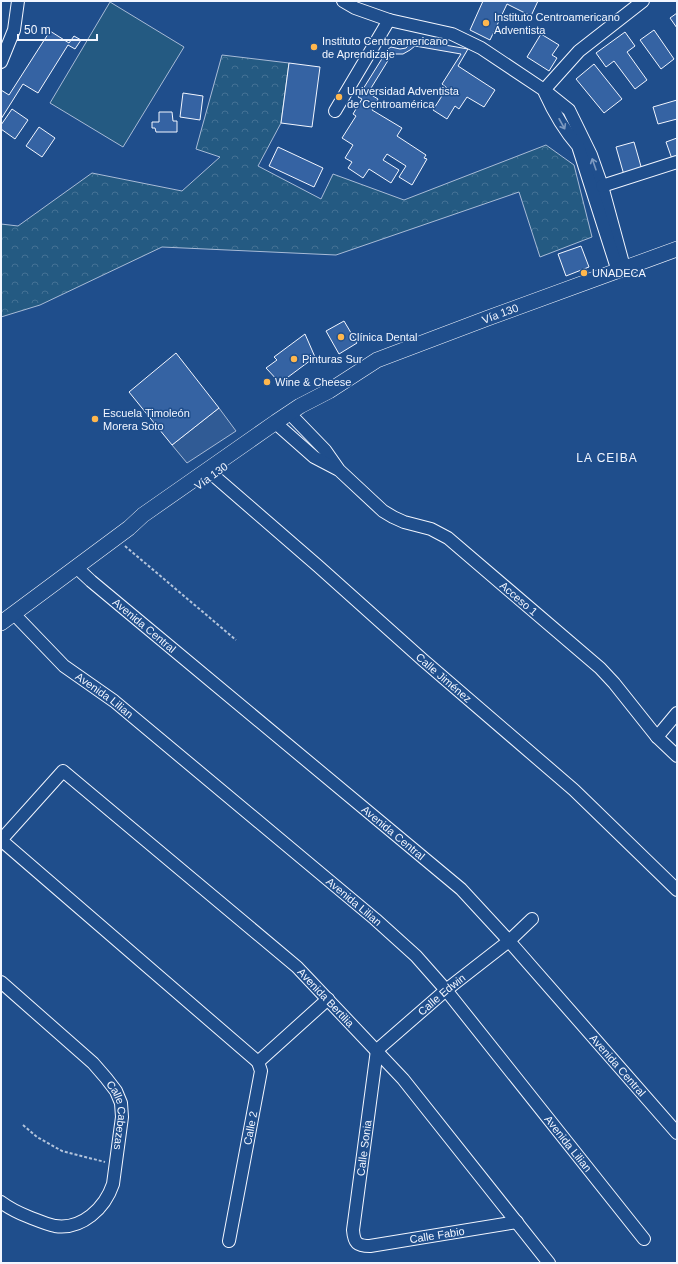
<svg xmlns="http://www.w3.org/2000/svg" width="678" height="1264" font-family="Arial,sans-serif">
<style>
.green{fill:#245a82;stroke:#a8bbd7}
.forest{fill:url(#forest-crowns);stroke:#a8bbd7}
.parking{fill:#305b95;stroke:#a8bbd7}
.building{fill:#3563a3;stroke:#f2f6ff}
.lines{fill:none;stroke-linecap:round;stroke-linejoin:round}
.minor-casing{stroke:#f2f6ff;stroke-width:14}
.major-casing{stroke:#f2f6ff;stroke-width:16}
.path{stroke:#b3c4dc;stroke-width:2;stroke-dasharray:3 2;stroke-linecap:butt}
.minor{stroke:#1f4e8c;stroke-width:12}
.major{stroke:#1f4e8c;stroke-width:15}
.oneway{stroke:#7e9ac0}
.poi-dot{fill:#ffb74d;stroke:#1f4e8c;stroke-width:1.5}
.labels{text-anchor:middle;stroke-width:3;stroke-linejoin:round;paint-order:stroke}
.poi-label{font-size:11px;fill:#f2f6ff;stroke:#1f4e8c;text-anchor:start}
.street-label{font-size:11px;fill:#f2f6ff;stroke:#1f4e8c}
.neighbourhood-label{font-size:12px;letter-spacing:1px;fill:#f2f6ff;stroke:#1f4e8c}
</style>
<defs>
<pattern id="forest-crowns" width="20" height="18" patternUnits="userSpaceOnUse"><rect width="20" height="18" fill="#245a82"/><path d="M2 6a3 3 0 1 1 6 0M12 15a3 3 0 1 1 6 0" fill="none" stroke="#447295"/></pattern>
</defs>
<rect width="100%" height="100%" fill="#1f4e8c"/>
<polygon class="green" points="110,2 184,47 123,147 50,103"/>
<polygon class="forest" points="222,55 289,63 281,123 258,166 321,199 333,174 404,200 546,145 574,165 592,237 540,257 519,192 336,255 162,247 40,305 1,317 1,224 18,226 92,173 182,191 220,157 196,149"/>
<polygon class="parking" points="219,408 236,431 187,463 172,445"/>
<g class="building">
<polygon points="483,1 538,1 531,16 507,4 490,40 470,30"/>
<polygon points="677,13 677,28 670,18"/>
<polygon points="654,30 674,59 661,69 640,40"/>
<polygon points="50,31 69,43 74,36 81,40 75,49 68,45 38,93 23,84 1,119 1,90 9,95"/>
<polygon points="625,32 635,46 627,52 647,80 635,89 614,61 606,67 596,53"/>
<polygon points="541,34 559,45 552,55 557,58 549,71 527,57"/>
<polygon points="416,40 468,49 458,66 495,90 484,107 467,97 459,109 455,106 447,119 433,110 447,88 442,84 461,54 415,46 410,50 403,54 392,54 368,93 378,99 372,110 402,128 397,136 426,155 424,158 427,159 412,185 399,177 406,166 387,154 383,160 399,170 391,183 369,169 363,178 348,168 352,162 345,158 353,145 342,138 356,116 353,114 362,99 358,97 388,49 391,47 400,49 406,48 412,41"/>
<polygon points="289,63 320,67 312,127 281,123"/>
<polygon points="594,64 622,99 604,113 576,79"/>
<polygon points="183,93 203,96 200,120 180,117"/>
<polygon points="677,100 677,119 658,124 653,107"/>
<polygon points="12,109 28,120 15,139 1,129 1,125"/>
<polygon points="159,112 172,112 173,121 177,121 177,132 156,132 155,128 152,128 152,122 159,122"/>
<polygon points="39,127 55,138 42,157 26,146"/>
<polygon points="677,138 677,157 672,159 666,142"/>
<polygon points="634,142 642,170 624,175 616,147"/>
<polygon points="278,147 323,168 314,187 269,166"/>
<polygon points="581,246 589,267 566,276 558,254"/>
<polygon points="587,270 589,275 582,277 580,272"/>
<polygon points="344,321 357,343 339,354 326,331"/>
<polygon points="305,334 315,357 280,383 266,368 277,360 274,357"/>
<polygon points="176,353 219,408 172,445 129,392"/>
</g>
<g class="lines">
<g class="minor-casing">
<g id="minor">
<polyline points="343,1 355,8 389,20 452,34 481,48 544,90 569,110 591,155 602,186 624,267"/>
<polyline points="1,62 14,30 18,1"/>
<polyline points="544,90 579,51 643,1"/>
<path d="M545,93C554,113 564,130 578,146L616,265"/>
<polyline points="335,111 389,20"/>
<polyline points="602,186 677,162"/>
<path id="s1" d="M294,418L325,450L339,470L383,511L393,517L404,522L431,529L448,538L600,668L614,683L657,737L677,756"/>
<polyline points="280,427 314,457 337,469"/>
<path id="s2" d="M208,469L213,475L318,566L423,660L574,790L677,890"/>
<path id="s3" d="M76,567L91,581L461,889L509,941L677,1133"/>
<path id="s4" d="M14,614L64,666L114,701L375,919L416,956L446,990L644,1239"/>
<polyline points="657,737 677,713"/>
<path id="s5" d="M1,840L63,771L297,967L403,1079L549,1263"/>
<polyline points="1,840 258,1062"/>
<path id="s6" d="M1,982L93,1063L106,1078L116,1091L121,1103L122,1117L113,1184C105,1208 82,1230 55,1226C46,1224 37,1220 29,1217C19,1213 9,1208 1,1202"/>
<path id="s7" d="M517,1222L370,1246C357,1246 354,1243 353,1230L377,1050L446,990L509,941L532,919"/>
<path id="s8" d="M229,1241L261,1071L258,1062L328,999"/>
</g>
</g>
<g class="major-casing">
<g id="major">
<path id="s9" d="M1,623L129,528L143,515L276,422L300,406L329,391L377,360L488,318L677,249"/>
</g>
</g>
<g class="path">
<polyline points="125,546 236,640"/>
<polyline points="23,1125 37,1137 62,1151 105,1162"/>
</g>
<use href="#minor" class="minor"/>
<use href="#major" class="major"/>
</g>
<defs><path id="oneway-shaft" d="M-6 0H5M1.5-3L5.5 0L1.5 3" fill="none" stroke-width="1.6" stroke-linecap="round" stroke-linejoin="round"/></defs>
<g class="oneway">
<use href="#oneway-shaft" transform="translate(562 124) rotate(61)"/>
<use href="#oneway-shaft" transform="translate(594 164) rotate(-109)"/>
</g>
<g class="poi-dot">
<circle cx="486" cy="23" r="4"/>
<circle cx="314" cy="47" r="4"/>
<circle cx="339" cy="97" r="4"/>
<circle cx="584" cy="273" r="4"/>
<circle cx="341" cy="337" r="4"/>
<circle cx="294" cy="359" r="4"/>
<circle cx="267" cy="382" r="4"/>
<circle cx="95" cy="419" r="4"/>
</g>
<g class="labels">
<g class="poi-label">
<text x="494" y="21">Instituto Centroamericano<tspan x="494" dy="13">Adventista</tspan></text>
<text x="322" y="45">Instituto Centroamericano<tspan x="322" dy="13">de Aprendizaje</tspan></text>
<text x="347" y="95">Universidad Adventista<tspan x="347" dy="13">de Centroamérica</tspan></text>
<text x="592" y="277">UNADECA</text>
<text x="349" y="341">Clínica Dental</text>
<text x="302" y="363">Pinturas Sur</text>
<text x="275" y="386">Wine &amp; Cheese</text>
<text x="103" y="417">Escuela Timoleón<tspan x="103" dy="13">Morera Soto</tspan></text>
</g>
<g class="street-label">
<text dy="4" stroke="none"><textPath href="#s9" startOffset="591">Vía 130</textPath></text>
<text transform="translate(211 476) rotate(-36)" y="4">Vía 130</text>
<text dy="4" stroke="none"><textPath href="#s1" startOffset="293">Acceso 1</textPath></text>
<text dy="4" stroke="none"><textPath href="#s3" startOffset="90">Avenida Central</textPath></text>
<text dy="4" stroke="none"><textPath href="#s2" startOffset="315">Calle Jiménez</textPath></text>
<text dy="4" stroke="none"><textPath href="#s4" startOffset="122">Avenida Lilian</textPath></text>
<text dy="4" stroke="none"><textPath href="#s3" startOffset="414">Avenida Central</textPath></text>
<text dy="4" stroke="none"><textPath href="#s4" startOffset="446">Avenida Lilian</textPath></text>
<text dy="4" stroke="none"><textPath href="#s7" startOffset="443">Calle Edwin</textPath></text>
<text dy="4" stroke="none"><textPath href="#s5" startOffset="440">Avenida Bertilia</textPath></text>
<text dy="4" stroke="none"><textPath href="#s3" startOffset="738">Avenida Central</textPath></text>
<text dy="4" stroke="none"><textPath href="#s6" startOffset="183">Calle Cabezas</textPath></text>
<text dy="4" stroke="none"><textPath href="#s8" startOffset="115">Calle 2</textPath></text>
<text dy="4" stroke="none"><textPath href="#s4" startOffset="770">Avenida Lilian</textPath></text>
<text dy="4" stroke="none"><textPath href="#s7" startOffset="259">Calle Sonia</textPath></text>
<text transform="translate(437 1235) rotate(-9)" y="4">Calle Fabio</text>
</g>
<g class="neighbourhood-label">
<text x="607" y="462">LA CEIBA</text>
</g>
</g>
<rect width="678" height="1264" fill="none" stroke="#f2f6ff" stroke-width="4"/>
<path d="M18 34v6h79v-6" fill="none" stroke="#f2f6ff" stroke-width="2"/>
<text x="24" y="34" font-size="12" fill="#f2f6ff" stroke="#1f4e8c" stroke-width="3" paint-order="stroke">50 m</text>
</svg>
